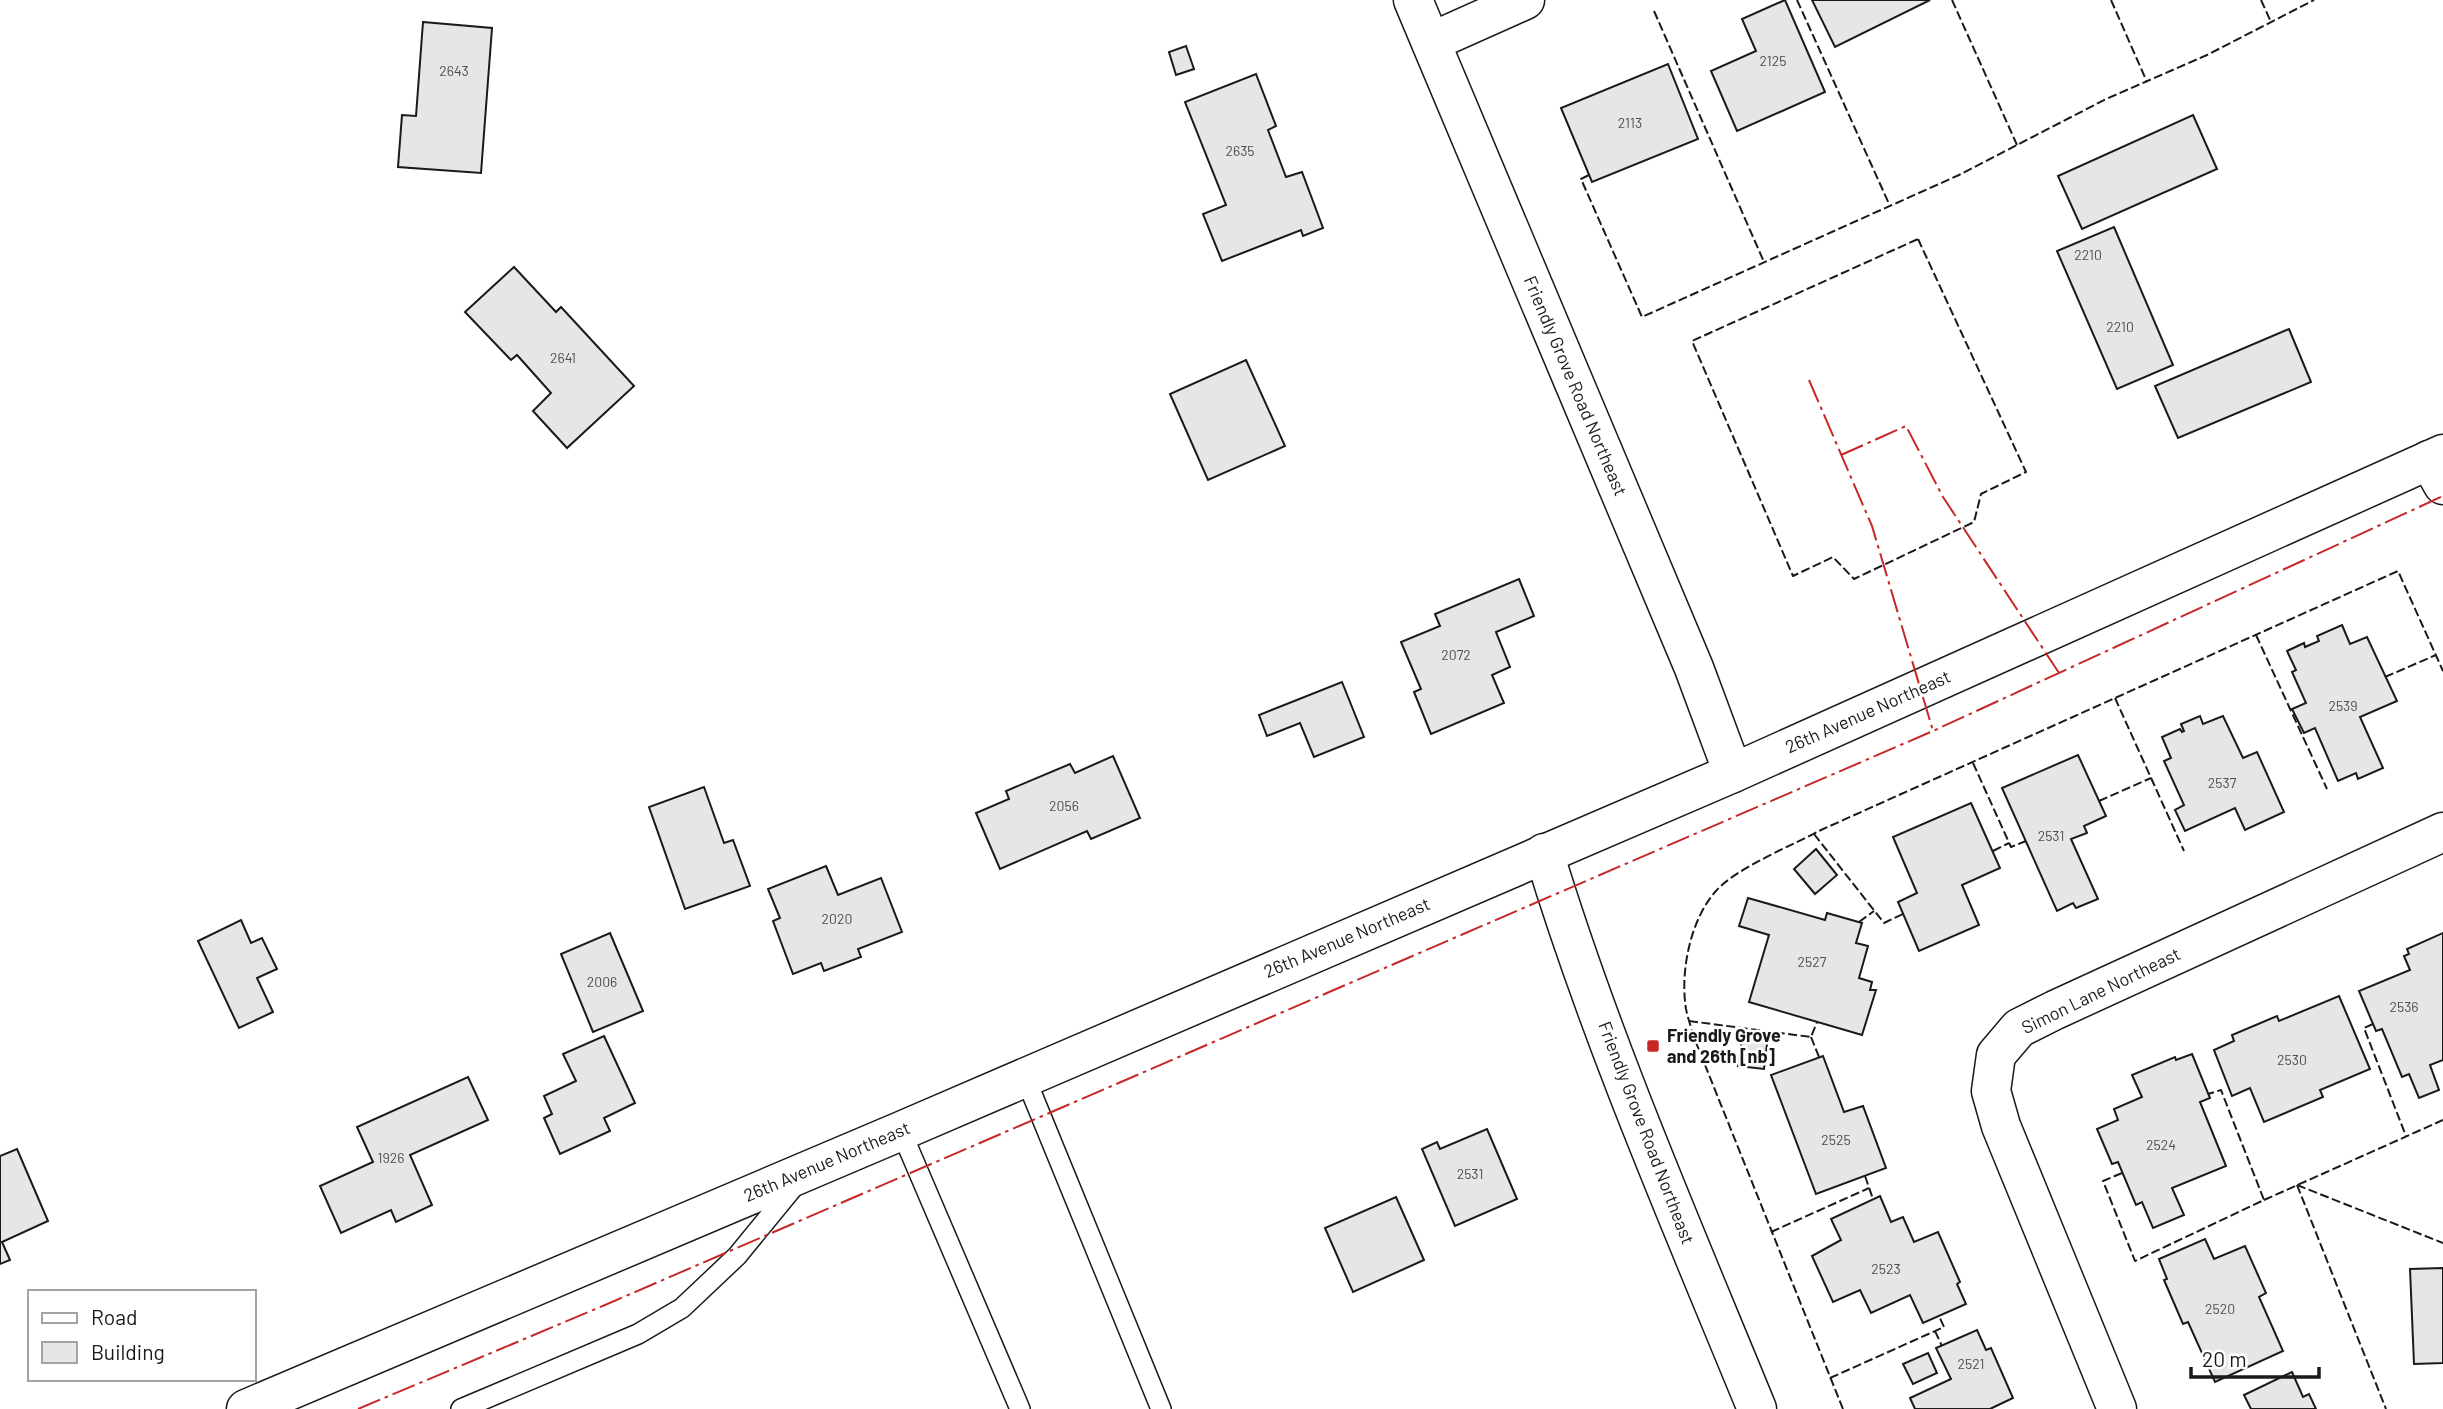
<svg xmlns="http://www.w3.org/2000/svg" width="2443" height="1409" font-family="Barlow,sans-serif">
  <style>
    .building { fill: #e6e6e6; stroke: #1a1a1a; stroke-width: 2 }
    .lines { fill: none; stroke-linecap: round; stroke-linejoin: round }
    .lane-casing { stroke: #1a1a1a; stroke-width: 22 }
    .street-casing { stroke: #1a1a1a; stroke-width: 41 }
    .secondary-casing { stroke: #1a1a1a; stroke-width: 41 }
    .lane { stroke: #fff; stroke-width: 19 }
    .street { stroke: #fff; stroke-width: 38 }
    .secondary { stroke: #fff; stroke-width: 38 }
    .fence { stroke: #1a1a1a; stroke-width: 2; stroke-dasharray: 9 3.5; stroke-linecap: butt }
    .power { stroke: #c62828; stroke-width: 2; stroke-dasharray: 24 5 3.5 5; stroke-linecap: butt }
    .poi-dot { fill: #c62828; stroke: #fff; stroke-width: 2.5 }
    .labels { text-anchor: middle; stroke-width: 5; stroke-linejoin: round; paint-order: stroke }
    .number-label { font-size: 14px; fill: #4d4d4d }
    .street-label { font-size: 18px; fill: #1a1a1a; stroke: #fff }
    .poi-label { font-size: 18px; font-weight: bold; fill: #1a1a1a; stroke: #fff; text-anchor: start }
  </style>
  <rect width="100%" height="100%" fill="#fff"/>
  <!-- building -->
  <g class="building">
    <path d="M 1785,0 L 1825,92 L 1737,131 L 1711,71 L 1756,51 L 1742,19 Z"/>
    <path d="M 1812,0 L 1930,0 L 1835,47 Z"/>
    <path d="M 423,22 L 492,28 L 481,173 L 398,167 L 402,115 L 416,116 Z"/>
    <path d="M 1186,46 L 1194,69 L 1176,75 L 1169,52 Z"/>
    <path d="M 1668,64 L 1698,139 L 1592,182 L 1561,108 Z"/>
    <path d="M 1256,74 L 1276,126 L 1268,130 L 1286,177 L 1302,172 L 1323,228 L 1303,236 L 1301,230 L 1222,261 L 1203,214 L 1226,205 L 1185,102 Z"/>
    <path d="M 2193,115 L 2217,169 L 2082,229 L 2058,176 Z"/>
    <path d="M 2114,227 L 2173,365 L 2117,389 L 2057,251 Z"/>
    <path d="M 514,267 L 556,312 L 561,307 L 634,386 L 567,448 L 533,411 L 551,393 L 517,355 L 511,360 L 465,312 Z"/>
    <path d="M 2289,329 L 2311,382 L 2178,438 L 2155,386 Z"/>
    <path d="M 1246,360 L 1285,446 L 1208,480 L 1170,394 Z"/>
    <path d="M 1519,579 L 1534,616 L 1496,632 L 1510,667 L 1492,675 L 1504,703 L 1431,734 L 1414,692 L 1421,689 L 1401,642 L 1440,626 L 1435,614 Z"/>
    <path d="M 2342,625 L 2350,644 L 2367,637 L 2397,701 L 2360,717 L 2383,768 L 2358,779 L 2356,773 L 2338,781 L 2315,728 L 2304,733 L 2292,709 L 2306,703 L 2292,672 L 2296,670 L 2287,651 L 2304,643 L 2305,647 L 2319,641 L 2317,636 Z"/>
    <path d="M 1342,682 L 1364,737 L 1314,757 L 1300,723 L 1267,736 L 1259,715 Z"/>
    <path d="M 2200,716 L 2203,724 L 2223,716 L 2243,758 L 2257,752 L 2284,812 L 2245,830 L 2235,808 L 2185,831 L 2175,810 L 2184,805 L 2164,761 L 2171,758 L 2162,737 L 2180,729 L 2182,732 L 2184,731 L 2181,724 Z"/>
    <path d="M 2078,755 L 2106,816 L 2084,826 L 2087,833 L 2071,839 L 2098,899 L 2076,908 L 2073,903 L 2057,911 L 2002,788 Z"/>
    <path d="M 1113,756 L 1140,818 L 1091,839 L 1087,831 L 1000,869 L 976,813 L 1009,799 L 1006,791 L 1070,764 L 1075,773 Z"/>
    <path d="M 704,787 L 724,843 L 733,840 L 750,886 L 685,909 L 649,807 Z"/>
    <path d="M 1971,803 L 2000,868 L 1962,885 L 1979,925 L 1919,951 L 1898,902 L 1917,893 L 1893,837 Z"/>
    <path d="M 1816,849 L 1837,875 L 1815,894 L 1794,869 Z"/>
    <path d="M 826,866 L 838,895 L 881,878 L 902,932 L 858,949 L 861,957 L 824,971 L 821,963 L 793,974 L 773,921 L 780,918 L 768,889 Z"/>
    <path d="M 1748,898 L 1825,920 L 1827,913 L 1862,923 L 1856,943 L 1868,946 L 1859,978 L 1872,982 L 1870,990 L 1876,990 L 1862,1035 L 1749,1002 L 1769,935 L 1739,926 Z"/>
    <path d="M 241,920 L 251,943 L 262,938 L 277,969 L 257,978 L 273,1012 L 239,1028 L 198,941 Z"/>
    <path d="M 610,933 L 643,1011 L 593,1032 L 561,954 Z"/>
    <path d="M 2443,933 L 2443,1060 L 2430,1065 L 2439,1090 L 2419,1098 L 2409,1074 L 2402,1077 L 2382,1029 L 2376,1031 L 2359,991 L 2410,970 L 2404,956 L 2409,954 L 2407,949 Z"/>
    <path d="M 2339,996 L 2370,1069 L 2320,1090 L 2323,1097 L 2264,1122 L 2250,1088 L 2232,1096 L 2214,1050 L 2234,1041 L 2232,1035 L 2277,1016 L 2279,1021 Z"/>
    <path d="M 1743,1032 L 1768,1036 L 1764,1069 L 1738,1066 Z"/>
    <path d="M 604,1036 L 635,1103 L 604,1118 L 610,1131 L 560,1154 L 544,1118 L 552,1114 L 544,1096 L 576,1081 L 563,1054 Z"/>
    <path d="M 2192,1054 L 2210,1098 L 2200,1102 L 2226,1166 L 2172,1188 L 2184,1215 L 2153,1228 L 2142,1202 L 2136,1205 L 2118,1162 L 2112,1164 L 2097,1129 L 2118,1120 L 2114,1109 L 2142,1097 L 2132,1075 L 2175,1057 L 2176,1060 Z"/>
    <path d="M 1823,1056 L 1844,1112 L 1863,1106 L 1886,1168 L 1816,1194 L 1771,1075 Z"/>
    <path d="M 468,1077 L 488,1120 L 410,1155 L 432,1205 L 396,1222 L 391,1210 L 341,1233 L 320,1186 L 373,1162 L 357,1127 Z"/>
    <path d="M 1487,1129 L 1517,1199 L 1455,1226 L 1422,1149 L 1437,1142 L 1440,1149 Z"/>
    <path d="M 17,1149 L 48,1221 L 2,1242 L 10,1260 L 0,1264 L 0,1156 Z"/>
    <path d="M 1880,1196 L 1891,1222 L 1903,1217 L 1914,1242 L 1938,1232 L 1960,1282 L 1957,1284 L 1966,1304 L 1923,1323 L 1910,1295 L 1871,1313 L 1860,1290 L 1833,1302 L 1812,1256 L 1841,1240 L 1831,1219 Z"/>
    <path d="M 1396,1197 L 1424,1260 L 1353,1292 L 1325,1228 Z"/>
    <path d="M 2205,1239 L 2214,1259 L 2245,1246 L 2266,1293 L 2259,1297 L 2283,1351 L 2215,1382 L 2188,1322 L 2183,1324 L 2164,1280 L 2167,1279 L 2159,1259 Z"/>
    <path d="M 2443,1268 L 2443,1363 L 2414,1364 L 2410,1269 Z"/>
    <path d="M 1977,1330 L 1986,1350 L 1991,1348 L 2013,1398 L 1990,1409 L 1915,1409 L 1910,1398 L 1951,1379 L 1936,1348 Z"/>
    <path d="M 1928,1353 L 1937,1373 L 1913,1384 L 1903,1364 Z"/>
    <path d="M 2292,1372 L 2303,1397 L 2309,1394 L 2316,1409 L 2251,1409 L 2244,1395 Z"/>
  </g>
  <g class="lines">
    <!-- lane casing -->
    <g class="lane-casing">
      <g id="lane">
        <path d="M 1025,1077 L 1161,1409"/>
        <path d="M 901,1131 L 1020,1409"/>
        <path d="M 461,1409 L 638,1334 L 682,1308 L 737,1256 L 796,1184"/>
      </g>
    </g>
    <!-- street casing -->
    <g class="street-casing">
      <g id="street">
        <path d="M 1413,0 L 1694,668 L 1733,773"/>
        <path d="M 1431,42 L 1525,0"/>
        <path d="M 2429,460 L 2443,485"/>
        <path d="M 1544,853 C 1602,1043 1682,1226 1757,1409"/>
        <path d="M 2117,1409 L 2001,1126 L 1991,1091 L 1996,1055 L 2019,1028 L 2055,1010 L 2443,832"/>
      </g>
    </g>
    <!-- secondary casing -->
    <g class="secondary-casing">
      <path id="secondary" d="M 246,1409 L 901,1131 L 1733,773 L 2443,454"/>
    </g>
    <!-- lane -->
    <use href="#lane" class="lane"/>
    <!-- street -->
    <use href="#street" class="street"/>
    <!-- secondary -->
    <use href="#secondary" class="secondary"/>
    <!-- fence -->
    <g class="fence">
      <path d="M 1797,0 L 1890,206"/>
      <path d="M 1952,0 L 2017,145"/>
      <path d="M 2111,0 L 2147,82"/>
      <path d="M 2261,0 L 2271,22"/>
      <path d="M 1654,11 L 1764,262"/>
      <path d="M 1589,175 L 1581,179 L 1642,317 L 1959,175 L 2106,99 L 2207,55 L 2314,0"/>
      <path d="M 1918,239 L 2026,472 L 1981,494 L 1974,522 L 1854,579 L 1833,557 L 1793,576 L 1692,341 Z"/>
      <path d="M 2256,635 L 2327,789"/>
      <path d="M 2385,677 L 2436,655"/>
      <path d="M 2115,698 L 2184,851"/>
      <path d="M 1973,763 L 2011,847 L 2026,841"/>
      <path d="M 2099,801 L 2151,778"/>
      <path d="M 1814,834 L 1884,923 L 1903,914"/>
      <path d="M 1993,851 L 2009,843"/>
      <path d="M 1859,922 L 1874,911"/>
      <path d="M 1689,1021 L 1811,1037 L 1817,1022"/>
      <path d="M 2373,1024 L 2364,1028 L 2406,1136"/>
      <path d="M 1811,1037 L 1819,1057"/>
      <path d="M 2122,1173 L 2103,1181 L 2135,1261 L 2264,1200 L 2221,1090 L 2208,1094"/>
      <path d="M 1865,1176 L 1873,1199"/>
      <path d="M 2297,1185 L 2386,1409"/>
      <path d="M 2297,1185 L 2443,1243"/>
      <path d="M 2264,1200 L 2443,1120"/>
      <path d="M 1771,1232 L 1869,1188"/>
      <path d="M 1935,1331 L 1942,1346"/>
      <path d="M 1830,1378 L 1944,1327 L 1939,1316"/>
      <path d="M 1843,1409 L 1695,1040 C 1692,1030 1688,1019 1686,1009 C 1680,972 1690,921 1715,892 C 1734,869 1793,845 1821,830 L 2398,571 L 2443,671"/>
    </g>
    <!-- power -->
    <g class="power">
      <path d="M 1809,380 L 1872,526 L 1933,731"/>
      <path d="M 1841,455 L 1906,426 L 1943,497 L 2059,673"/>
      <path d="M 358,1409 L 605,1305 L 1933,731 L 2443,496"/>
    </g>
  </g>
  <!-- markers -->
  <rect class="poi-dot" x="1646" y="1039" width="14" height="14" rx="3.5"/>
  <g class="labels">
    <!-- number labels -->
    <g class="number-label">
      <text x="1773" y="66">2125</text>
      <text x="454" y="76">2643</text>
      <text x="1630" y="128">2113</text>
      <text x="1240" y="156">2635</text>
      <text x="2088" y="260">2210</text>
      <text x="2120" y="332">2210</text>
      <text x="563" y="363">2641</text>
      <text x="1456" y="660">2072</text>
      <text x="2343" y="711">2539</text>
      <text x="2222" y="788">2537</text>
      <text x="1064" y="811">2056</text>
      <text x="2051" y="841">2531</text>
      <text x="837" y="924">2020</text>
      <text x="1812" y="967">2527</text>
      <text x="602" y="987">2006</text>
      <text x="2404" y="1012">2536</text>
      <text x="2292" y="1065">2530</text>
      <text x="1836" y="1145">2525</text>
      <text x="2161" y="1150">2524</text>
      <text x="391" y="1163">1926</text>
      <text x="1470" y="1179">2531</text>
      <text x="1886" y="1274">2523</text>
      <text x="2220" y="1314">2520</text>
      <text x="1971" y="1369">2521</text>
    </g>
    <!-- street labels -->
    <g class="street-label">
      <text transform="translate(1575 386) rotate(67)" y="6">Friendly Grove Road Northeast</text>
      <text transform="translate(1868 712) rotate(-24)" y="6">26th Avenue Northeast</text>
      <text transform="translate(1347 938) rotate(-23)" y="6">26th Avenue Northeast</text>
      <text transform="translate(2101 991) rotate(-26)" y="6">Simon Lane Northeast</text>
      <text transform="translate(1646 1133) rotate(69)" y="6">Friendly Grove Road Northeast</text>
      <text transform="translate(827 1162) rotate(-23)" y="6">26th Avenue Northeast</text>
    </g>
    <!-- poi labels -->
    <g class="poi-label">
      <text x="1667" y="1042">Friendly Grove<tspan x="1667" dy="21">and 26th [nb]</tspan></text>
    </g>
  </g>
  <!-- legend -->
  <rect x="28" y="1290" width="228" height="91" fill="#ffffff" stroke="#a3a3a3" stroke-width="2"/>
  <rect x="42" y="1313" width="35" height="10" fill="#ffffff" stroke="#a3a3a3" stroke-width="2"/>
  <text x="91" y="1325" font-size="21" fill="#1a1a1a">Road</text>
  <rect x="42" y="1342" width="35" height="21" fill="#e6e6e6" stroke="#a3a3a3" stroke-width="2"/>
  <text x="91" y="1360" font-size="21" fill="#1a1a1a">Building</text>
  <!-- scale -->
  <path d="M2191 1367v10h128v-10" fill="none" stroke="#1a1a1a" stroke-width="3.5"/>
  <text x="2202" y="1367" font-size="21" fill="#1a1a1a" stroke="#ffffff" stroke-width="5" paint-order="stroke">20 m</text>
</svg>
